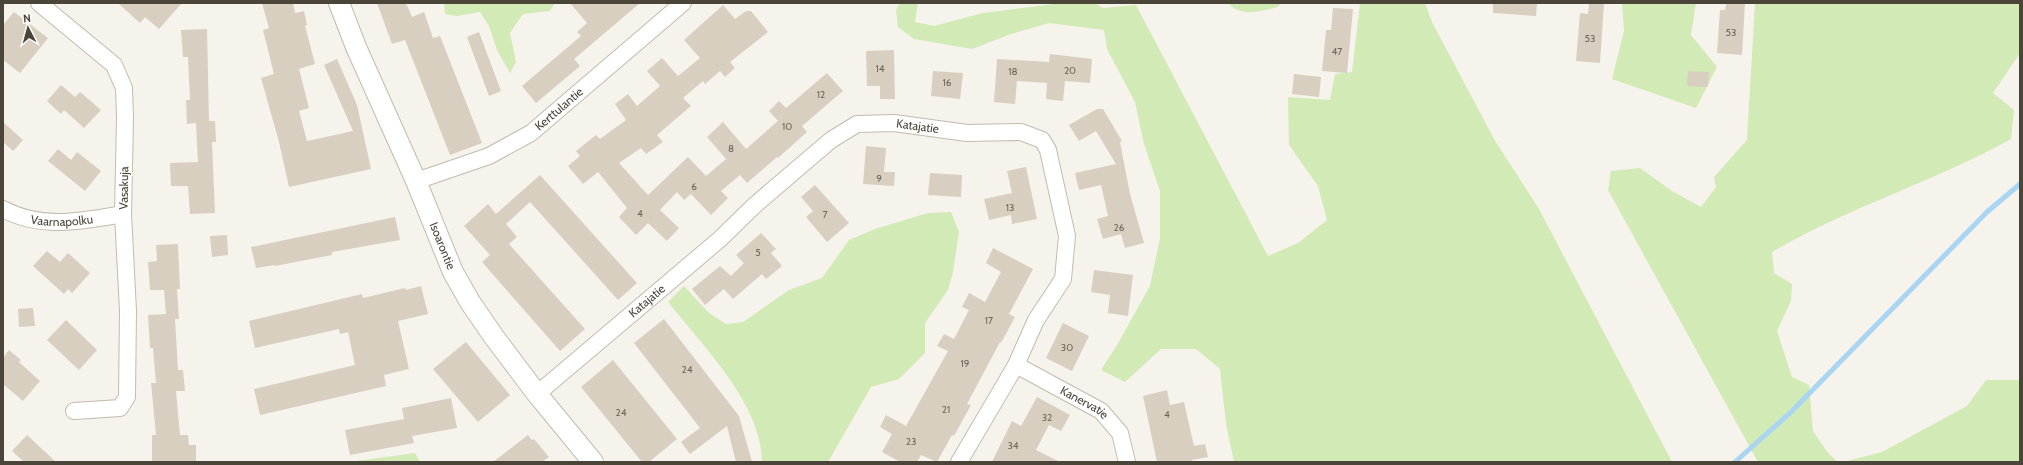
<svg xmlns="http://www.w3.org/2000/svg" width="2023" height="465" font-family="Cabin,sans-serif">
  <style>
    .green { fill: #d2eab5 }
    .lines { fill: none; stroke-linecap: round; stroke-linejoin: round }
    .stream { stroke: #a9d4f2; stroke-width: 5 }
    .building { fill: #d8cfc1 }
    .minor-casing { stroke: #c2bbae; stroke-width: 18 }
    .tertiary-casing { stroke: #c2bbae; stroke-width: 22 }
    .minor { stroke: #fff; stroke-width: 16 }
    .tertiary { stroke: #fff; stroke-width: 20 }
    .labels { text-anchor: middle; stroke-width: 3.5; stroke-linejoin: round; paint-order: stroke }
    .number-label { font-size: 10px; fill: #6e675b }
    .street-label { font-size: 12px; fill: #4b4439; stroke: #fff }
  </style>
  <rect width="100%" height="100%" fill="#f6f3ec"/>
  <!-- green -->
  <g class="green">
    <path d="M 444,3 L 555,3 L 550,11 L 523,14 L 510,33 L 516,62 L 510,73 L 497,50 L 489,26 L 480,12 L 457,16 L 445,14 Z"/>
    <path d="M 900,3 L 918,3 L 915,22 L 934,26 L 983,13 L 1062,3 L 1094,3 L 1103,8 L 1136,5 L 1268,256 L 1298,243 L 1327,220 L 1318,186 L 1289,145 L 1288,97 L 1330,100 L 1335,74 L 1352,72 L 1360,3 L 1425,3 L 1432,22 L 1494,139 L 1539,209 L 1672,462 L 1234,462 L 1226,424 L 1220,369 L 1196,349 L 1161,349 L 1125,382 L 1101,370 L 1117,345 L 1150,286 L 1160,238 L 1160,191 L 1144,144 L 1135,102 L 1107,49 L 1104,30 L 1049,23 L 1011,34 L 972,49 L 914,39 L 898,27 L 896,10 Z"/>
    <path d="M 1228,3 L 1281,3 L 1278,7 C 1260,11 1242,18 1228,3 Z"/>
    <path d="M 1622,3 L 1696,3 L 1691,35 L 1717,67 L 1696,108 L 1612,79 L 1624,31 Z"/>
    <path d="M 1755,3 L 2020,3 L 2020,53 L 1993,93 L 2014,110 L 2011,139 C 1934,182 1849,207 1772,252 L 1774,273 L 1792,284 L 1791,301 L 1777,331 L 1792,377 L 1809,385 L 1813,431 L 1828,453 L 1838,462 L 1758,462 L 1608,190 L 1611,171 L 1640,168 L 1672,191 L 1701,207 L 1716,187 L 1714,177 L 1747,140 Z"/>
    <path d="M 951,212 L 959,232 L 953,272 L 948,290 L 925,323 L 925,353 L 899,379 L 871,387 L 828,462 L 762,462 C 762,404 702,345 668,302 L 684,286 L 709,313 L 726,324 L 743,322 L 789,290 L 822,278 L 849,240 L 875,229 L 928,213 Z"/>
    <path d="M 1986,380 L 2020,380 L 2020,462 L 1843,462 L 1882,452 L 1967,406 Z"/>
    <path d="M 415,453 L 420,462 L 349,462 Z"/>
  </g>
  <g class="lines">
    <!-- stream -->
    <path class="stream" d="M 1735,462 L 1791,412 L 1987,212 L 2020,184"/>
  </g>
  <!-- building -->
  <g class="building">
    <path d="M 118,3 L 182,3 L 159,29 L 145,17 L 140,23 Z"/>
    <path d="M 262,3 L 293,3 L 295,13 L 304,11 L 307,25 L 305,26 L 315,64 L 299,69 L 309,108 L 299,111 L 307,141 L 353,131 L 324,65 L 337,59 L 357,105 L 371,169 L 289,187 L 279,142 L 261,78 L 274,74 L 263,30 L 269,28 Z"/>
    <path d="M 377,3 L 406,3 L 412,17 L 424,12 L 433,38 L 440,36 L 482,143 L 450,155 L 405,40 L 392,44 Z"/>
    <path d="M 570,3 L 640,3 L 574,59 L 580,66 L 536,103 L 522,86 L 581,36 L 577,32 L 587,23 Z"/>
    <path d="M 1493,3 L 1537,3 L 1536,16 L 1493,13 Z"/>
    <path d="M 1589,3 L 1604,3 L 1600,63 L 1576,61 L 1580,13 L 1588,14 Z"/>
    <path d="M 1726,3 L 1745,3 L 1742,55 L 1717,53 L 1720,10 L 1725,10 Z"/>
    <path d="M 723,5 L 735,19 L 746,11 L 751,11 L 768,32 L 730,62 L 735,68 L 725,77 L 720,71 L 705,84 L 703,81 L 683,98 L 691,106 L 657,135 L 663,142 L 646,154 L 641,148 L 619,163 L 648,195 L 688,157 L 706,176 L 726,159 L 707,137 L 723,122 L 746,149 L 778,121 L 769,111 L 779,101 L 786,108 L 827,73 L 843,91 L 802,126 L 807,132 L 778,158 L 777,157 L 747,183 L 740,175 L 721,191 L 728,198 L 711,215 L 691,194 L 684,200 L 677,192 L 660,210 L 679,228 L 667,241 L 648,223 L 636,235 L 619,217 L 627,208 L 598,172 L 583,184 L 568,166 L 580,156 L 576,151 L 596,135 L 600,139 L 626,120 L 615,104 L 628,94 L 637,106 L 660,86 L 647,71 L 662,58 L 678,76 L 700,58 L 684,40 Z"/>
    <path d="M 1333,8 L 1353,9 L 1347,73 L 1322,71 L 1326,30 L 1331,30 Z"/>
    <path d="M 14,12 L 48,38 L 20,73 L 3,60 L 3,25 Z"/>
    <path d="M 207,29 L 209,121 L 215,121 L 216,142 L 212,142 L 215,213 L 190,214 L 188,186 L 171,186 L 170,163 L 198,162 L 196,123 L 187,124 L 186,100 L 190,100 L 188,57 L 183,57 L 181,30 Z"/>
    <path d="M 479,32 L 501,91 L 489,96 L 467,37 Z"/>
    <path d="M 894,50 L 895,99 L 880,99 L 880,86 L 867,86 L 866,51 Z"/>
    <path d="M 1050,54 L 1092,59 L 1090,83 L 1065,81 L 1063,101 L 1046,99 L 1047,83 L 1017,81 L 1015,104 L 994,102 L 997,59 L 1049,62 Z"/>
    <path d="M 933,71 L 963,73 L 960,99 L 931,96 Z"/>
    <path d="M 1688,71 L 1709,72 L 1708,87 L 1687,86 Z"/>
    <path d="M 1294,74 L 1321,77 L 1319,97 L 1292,94 Z"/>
    <path d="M 61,85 L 75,97 L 80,92 L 101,110 L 84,128 L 64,110 L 61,114 L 47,101 Z"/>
    <path d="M 1097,109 L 1103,109 L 1122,141 L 1120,142 L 1130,194 L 1144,243 L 1125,248 L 1121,234 L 1103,239 L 1097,219 L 1108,216 L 1101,185 L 1079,190 L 1075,173 L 1116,164 L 1096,131 L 1079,141 L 1069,125 Z"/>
    <path d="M 3,122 L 23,140 L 13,151 L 3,142 Z"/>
    <path d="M 866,146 L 886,148 L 884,172 L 895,172 L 894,186 L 863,184 Z"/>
    <path d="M 58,149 L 71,160 L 77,152 L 101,171 L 85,191 L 48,161 Z"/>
    <path d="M 1026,167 L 1037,219 L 1012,224 L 1011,215 L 989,220 L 984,199 L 1012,193 L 1007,171 Z"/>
    <path d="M 930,173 L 962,175 L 961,197 L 928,195 Z"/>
    <path d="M 540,175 L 637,283 L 618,300 L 530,202 L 506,224 L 517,237 L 509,244 L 585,329 L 560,351 L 482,262 L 490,255 L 464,226 L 488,204 L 496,214 Z"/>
    <path d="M 815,185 L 849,223 L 827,242 L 806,217 L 813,211 L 801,197 Z"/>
    <path d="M 395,217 L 400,240 L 332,252 L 332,255 L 275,266 L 275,265 L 256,268 L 251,247 Z"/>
    <path d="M 761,233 L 776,249 L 771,253 L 782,266 L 766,279 L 762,274 L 733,299 L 724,289 L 705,305 L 692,289 L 720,266 L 731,276 L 744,263 L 736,255 Z"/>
    <path d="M 227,235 L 228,255 L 212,257 L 210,236 Z"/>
    <path d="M 178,244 L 180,289 L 177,289 L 179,319 L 175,319 L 178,370 L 183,370 L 185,391 L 176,391 L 180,435 L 188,435 L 189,445 L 196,445 L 196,462 L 152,462 L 152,435 L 156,435 L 151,383 L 156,383 L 153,348 L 150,348 L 148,315 L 166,314 L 164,290 L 150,290 L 148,262 L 157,261 L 156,245 Z"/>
    <path d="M 993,248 L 1033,269 L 1009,314 L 1015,317 L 1001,343 L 1000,342 L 967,404 L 971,405 L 954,436 L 952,435 L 937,462 L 921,455 L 917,462 L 900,462 L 882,452 L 892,434 L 880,427 L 886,415 L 906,426 L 948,351 L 937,346 L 944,334 L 954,339 L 969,310 L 962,307 L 969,293 L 985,302 L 1001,272 L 986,263 Z"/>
    <path d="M 47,251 L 60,262 L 68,253 L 90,273 L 72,293 L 68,289 L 64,294 L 33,266 Z"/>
    <path d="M 1094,270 L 1133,275 L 1128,316 L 1108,313 L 1110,295 L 1091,292 Z"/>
    <path d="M 421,286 L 428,314 L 398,321 L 409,369 L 384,375 L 386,386 L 260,415 L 254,389 L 355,365 L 348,332 L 340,334 L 339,329 L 255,348 L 249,321 L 362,294 L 363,298 L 405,288 L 406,290 Z"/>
    <path d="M 33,308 L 35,326 L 19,327 L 18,309 Z"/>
    <path d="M 664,319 L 739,416 L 752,462 L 736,462 L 727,426 L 690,454 L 681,442 L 700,428 L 634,343 Z"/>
    <path d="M 66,320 L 97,350 L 79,370 L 47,340 Z"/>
    <path d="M 1063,323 L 1089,336 L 1072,371 L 1046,358 Z"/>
    <path d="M 466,342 L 510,395 L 478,422 L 433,369 Z"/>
    <path d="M 9,350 L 21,360 L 19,362 L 40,381 L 23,401 L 3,384 L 3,358 Z"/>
    <path d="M 613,360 L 677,439 L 649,462 L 642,462 L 581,387 Z"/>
    <path d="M 1167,390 L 1170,405 L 1184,402 L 1194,446 L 1205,444 L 1208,457 L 1192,460 L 1192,462 L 1157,462 L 1143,396 Z"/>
    <path d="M 1037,397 L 1070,415 L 1061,431 L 1049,425 L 1036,450 L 1060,462 L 992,462 L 1012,421 L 1021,426 Z"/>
    <path d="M 451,398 L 457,428 L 412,436 L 414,443 L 350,455 L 345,430 L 404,419 L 402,408 Z"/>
    <path d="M 27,435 L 56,462 L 24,462 L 12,451 Z"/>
    <path d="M 528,435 L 532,440 L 534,439 L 549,457 L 542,462 L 493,462 Z"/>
  </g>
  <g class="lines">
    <!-- minor casing -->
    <g class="minor-casing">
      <g id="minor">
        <path d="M 39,3 L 114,65 L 124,88 L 125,118 L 123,214 L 128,311 L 127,397 L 120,408 L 74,411"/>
        <path id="s1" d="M 416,181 L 489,156 L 531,133 L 683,3"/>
        <path id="s2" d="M 3,209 C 41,230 83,221 123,214"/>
        <path id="s3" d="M 1016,365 L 1101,411 L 1120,433 L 1127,462"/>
        <path id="s4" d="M 537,394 L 720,239 L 756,204 L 831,140 L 857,124 L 894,123 L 967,133 L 1021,132 L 1042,140 L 1048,150 L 1067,236 L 1063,279 L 1036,320 L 1016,365 L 959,462"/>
      </g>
    </g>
    <!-- tertiary casing -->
    <g class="tertiary-casing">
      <g id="tertiary">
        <path id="s5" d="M 339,3 L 356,47 L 416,181 L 453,272 L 470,302 L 494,337 L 537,394 L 593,462"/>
      </g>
    </g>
    <!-- minor -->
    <use href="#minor" class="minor"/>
    <!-- tertiary -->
    <use href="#tertiary" class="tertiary"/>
  </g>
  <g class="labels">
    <!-- number labels -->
    <g class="number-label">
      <text x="1731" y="36">53</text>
      <text x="1590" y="42">53</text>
      <text x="1337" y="55">47</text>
      <text x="880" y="72">14</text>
      <text x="1070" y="74">20</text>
      <text x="1013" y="75">18</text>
      <text x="947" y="86">16</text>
      <text x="821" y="98">12</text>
      <text x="787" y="130">10</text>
      <text x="731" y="152">8</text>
      <text x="879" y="182">9</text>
      <text x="694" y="190">6</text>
      <text x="1010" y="211">13</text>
      <text x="640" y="217">4</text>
      <text x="825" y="218">7</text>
      <text x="1119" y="231">26</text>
      <text x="758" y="256">5</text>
      <text x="989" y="324">17</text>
      <text x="1067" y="351">30</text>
      <text x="965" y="367">19</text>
      <text x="687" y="373">24</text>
      <text x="946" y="413">21</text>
      <text x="621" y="416">24</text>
      <text x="1167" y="418">4</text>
      <text x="1047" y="421">32</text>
      <text x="911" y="445">23</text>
      <text x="1013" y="449">34</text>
    </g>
    <!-- street labels -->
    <g class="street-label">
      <text dy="4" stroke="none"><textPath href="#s1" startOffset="162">Kerttulantie</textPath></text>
      <text dy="4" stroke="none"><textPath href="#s4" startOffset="480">Katajatie</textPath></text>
      <text transform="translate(124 188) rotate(-89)" y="4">Vasakuja</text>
      <text dy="4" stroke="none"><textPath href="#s2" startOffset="61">Vaarnapolku</textPath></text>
      <text dy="4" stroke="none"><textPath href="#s5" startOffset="264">Isoarontie</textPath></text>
      <text dy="4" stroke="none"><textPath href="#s4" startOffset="144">Katajatie</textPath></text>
      <text dy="4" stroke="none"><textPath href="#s3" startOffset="78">Kanervatie</textPath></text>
    </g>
  </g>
  <!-- border -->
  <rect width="2023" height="465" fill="none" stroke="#4b4439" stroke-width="8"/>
  <!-- north arrow -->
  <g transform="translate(28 28) rotate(354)" stroke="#ffffff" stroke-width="3" paint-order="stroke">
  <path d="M0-3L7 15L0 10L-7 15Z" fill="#4b4439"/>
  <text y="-6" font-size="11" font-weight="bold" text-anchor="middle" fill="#4b4439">N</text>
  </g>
</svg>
